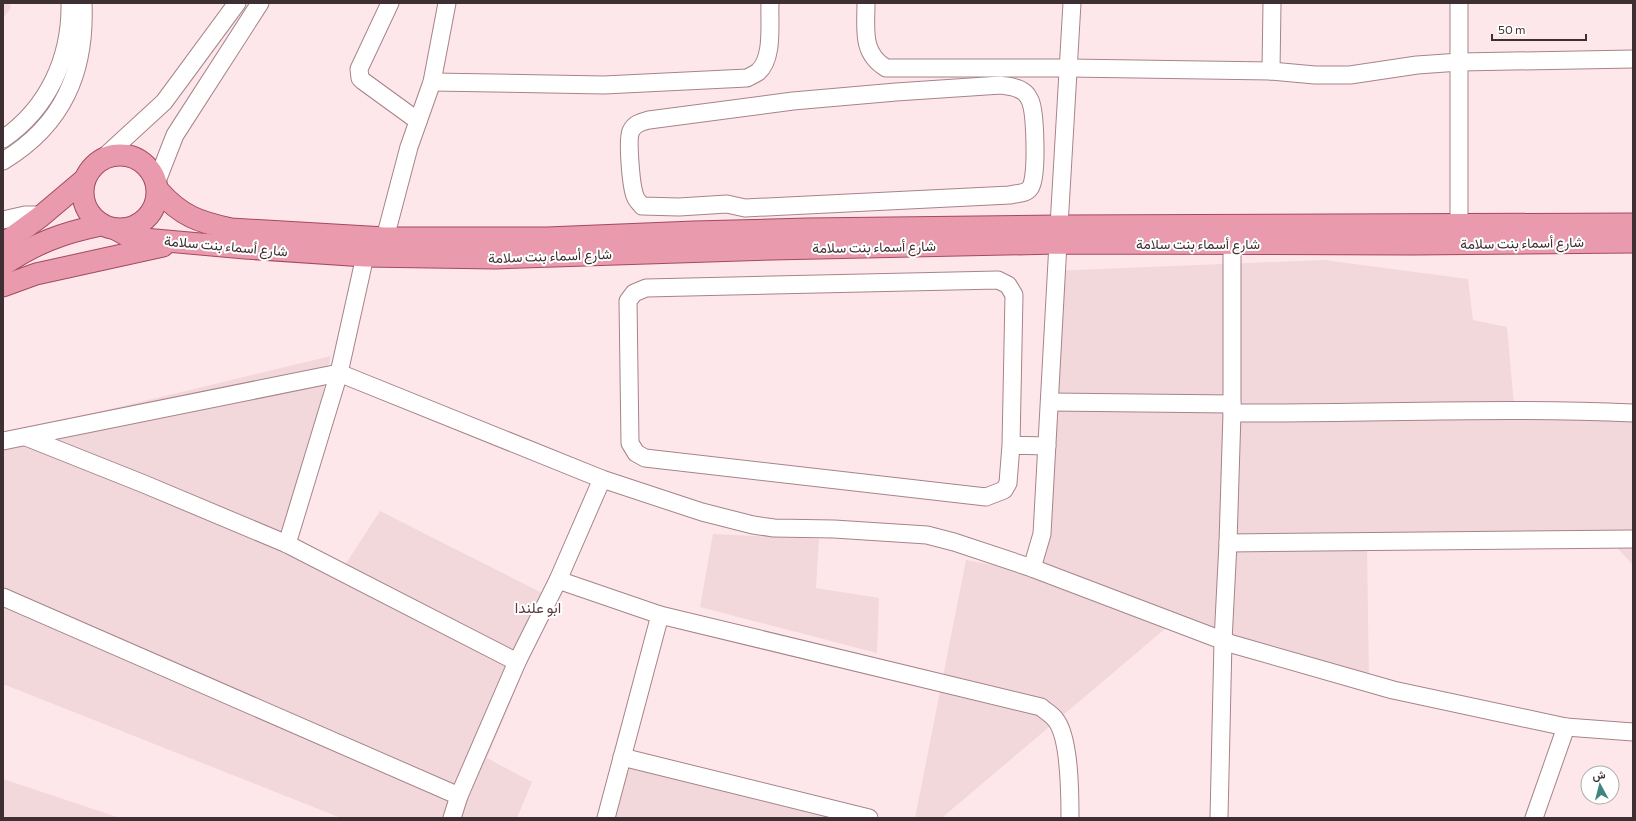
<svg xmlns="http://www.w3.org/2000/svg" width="1636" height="821" font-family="Commissioner,Vazirmatn,sans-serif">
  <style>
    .built { fill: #f2d7db }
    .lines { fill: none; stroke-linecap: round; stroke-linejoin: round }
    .minor-casing { stroke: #a68489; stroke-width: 19 }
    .major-casing { stroke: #a4495e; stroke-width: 23 }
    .minor { stroke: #fff; stroke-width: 17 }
    .major { stroke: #e99aad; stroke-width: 21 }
    .labels { text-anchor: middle; stroke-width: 4; stroke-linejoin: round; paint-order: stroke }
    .street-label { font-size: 14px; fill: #3e3032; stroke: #fff }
    .neighbourhood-label { font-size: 15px; fill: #593c40; stroke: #fff }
  </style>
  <rect width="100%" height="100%" fill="#fee7ea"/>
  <!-- built -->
  <g class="built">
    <path d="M 3,3 L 9,3 L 11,8 L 3,18 Z"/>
    <path d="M 1324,260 L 1468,279 L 1473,320 L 1507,327 L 1515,417 L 1633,415 L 1633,565 L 1608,538 L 1367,545 L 1369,683 L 1166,628 L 944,816 L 944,818 L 915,818 L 966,560 L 1041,574 L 1051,271 Z"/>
    <path d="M 331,356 L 290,539 L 345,565 L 380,511 L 554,599 L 487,758 L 532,782 L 517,818 L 341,818 L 3,684 L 3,435 Z"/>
    <path d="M 713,534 L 819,539 L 816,588 L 879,598 L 877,653 L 700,607 Z"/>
    <path d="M 623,758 L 878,818 L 607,818 Z"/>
    <path d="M 3,779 L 120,818 L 3,818 Z"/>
  </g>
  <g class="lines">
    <!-- minor casing -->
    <g class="minor-casing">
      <g id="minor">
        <path d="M 390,3 L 359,69 L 360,78 L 363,81 L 418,121"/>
        <path d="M 866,3 C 866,29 861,53 886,68 L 1069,68 L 1271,71 L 1315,75 L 1350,75 L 1417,65 L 1460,62 L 1633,59"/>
        <path d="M 1271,71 L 1272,3"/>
        <path d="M 432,82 L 604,85 L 747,78 C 751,76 755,74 758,72 C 774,58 769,23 770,3"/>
        <path d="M 1001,85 C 1011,87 1020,87 1027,95 C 1028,97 1031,101 1031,103 C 1035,115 1038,180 1030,188 C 1026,194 1017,193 1010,195 L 745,208 L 727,204 L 679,207 L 642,206 C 640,203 636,200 635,196 C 631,186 627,139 631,131 C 635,123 642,122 649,120 L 793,101 L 896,92 Z"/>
        <path d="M 3,139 C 48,108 71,58 70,3"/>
        <path d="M 102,159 L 164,102 L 237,3"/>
        <path d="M 3,161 C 63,125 86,72 83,3"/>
        <path d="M 157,181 L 175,135 L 260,3"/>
        <path d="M 3,220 L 25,215 L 43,215"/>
        <path d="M 1459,225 L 1459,3"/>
        <path d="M 1059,226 L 1072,3"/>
        <path d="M 385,238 L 409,147 L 432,82 L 447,3"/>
        <path d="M 1050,402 L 1232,404"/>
        <path d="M 1232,413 C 1366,414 1500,407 1633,413"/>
        <path d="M 26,437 L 144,484 L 287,544 L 517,662"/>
        <path d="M 3,441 L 339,373 L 602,479 L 702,512 L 753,525 L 774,528 L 834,529 L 927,535 L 954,542 L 1032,568 L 1232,644 L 1393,690 L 1566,727 L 1633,732"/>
        <path d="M 1011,445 L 1014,295 L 1008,285 L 998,280 L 646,288 L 634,293 L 628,301 L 630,443 L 636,453 L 645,458 L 986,497 L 1004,490 L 1008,483 L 1011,445 L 1047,446"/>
        <path d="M 1228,543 L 1633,539"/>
        <path d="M 287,544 L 339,373 L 365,256"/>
        <path d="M 1032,568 L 1042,534 L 1058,243"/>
        <path d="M 558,580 L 660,615 L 1041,707 C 1045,711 1051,714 1055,719 C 1070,736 1070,795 1070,818"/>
        <path d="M 3,597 L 459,796"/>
        <path d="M 622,757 L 869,818"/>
        <path d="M 452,818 L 459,796 L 517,662 L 558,580 L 602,479"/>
        <path d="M 606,818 L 660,615"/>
        <path d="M 1219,818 L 1223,641 L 1228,543 L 1232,413 L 1232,244"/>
        <path d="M 1534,818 L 1566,727"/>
      </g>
    </g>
    <!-- major casing -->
    <g class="major-casing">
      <g id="major">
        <circle cx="120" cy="192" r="37"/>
        <path d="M 159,191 C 181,216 199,222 231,229 L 385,238 L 547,238 L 694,232 L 807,229 L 1059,226 L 1633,224"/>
        <path d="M 117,230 L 128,236 L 144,239 L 245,248 L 365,256 L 495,258 L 772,249 L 1058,243 L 1413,244 L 1633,242"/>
        <path d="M 3,244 L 40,217 L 85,179"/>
        <path d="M 3,265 C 36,243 62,233 101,225"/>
        <path d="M 3,286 L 36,274 L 163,246"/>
      </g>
    </g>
    <!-- minor -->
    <use href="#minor" class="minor"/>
    <!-- major -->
    <use href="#major" class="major"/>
  </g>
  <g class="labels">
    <!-- street labels -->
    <g class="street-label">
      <text transform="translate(1522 243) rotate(-1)" y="5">شارع أسماء بنت سلامة</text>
      <text x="1198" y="249">شارع أسماء بنت سلامة</text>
      <text transform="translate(226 246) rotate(5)" y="5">شارع أسماء بنت سلامة</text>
      <text transform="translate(874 247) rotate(-1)" y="5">شارع أسماء بنت سلامة</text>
      <text transform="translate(550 256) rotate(-2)" y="5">شارع أسماء بنت سلامة</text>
    </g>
    <!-- neighbourhood labels -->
    <g class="neighbourhood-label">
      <text x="538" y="613">ابو علندا</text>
    </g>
  </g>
  <!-- border -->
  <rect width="1636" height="821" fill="none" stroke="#3e3032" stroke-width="8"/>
  <!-- north arrow -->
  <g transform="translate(1600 785) rotate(353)"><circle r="19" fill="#ffffff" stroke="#b2acad"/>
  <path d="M0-3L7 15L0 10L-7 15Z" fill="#3f8681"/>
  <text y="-6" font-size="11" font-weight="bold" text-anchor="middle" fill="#3e3032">ش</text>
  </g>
  <!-- scale -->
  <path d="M1492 34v6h94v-6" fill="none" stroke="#3e3032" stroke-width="2"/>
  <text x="1498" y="34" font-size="12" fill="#3e3032" stroke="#ffffff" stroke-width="3" paint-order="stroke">50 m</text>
</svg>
